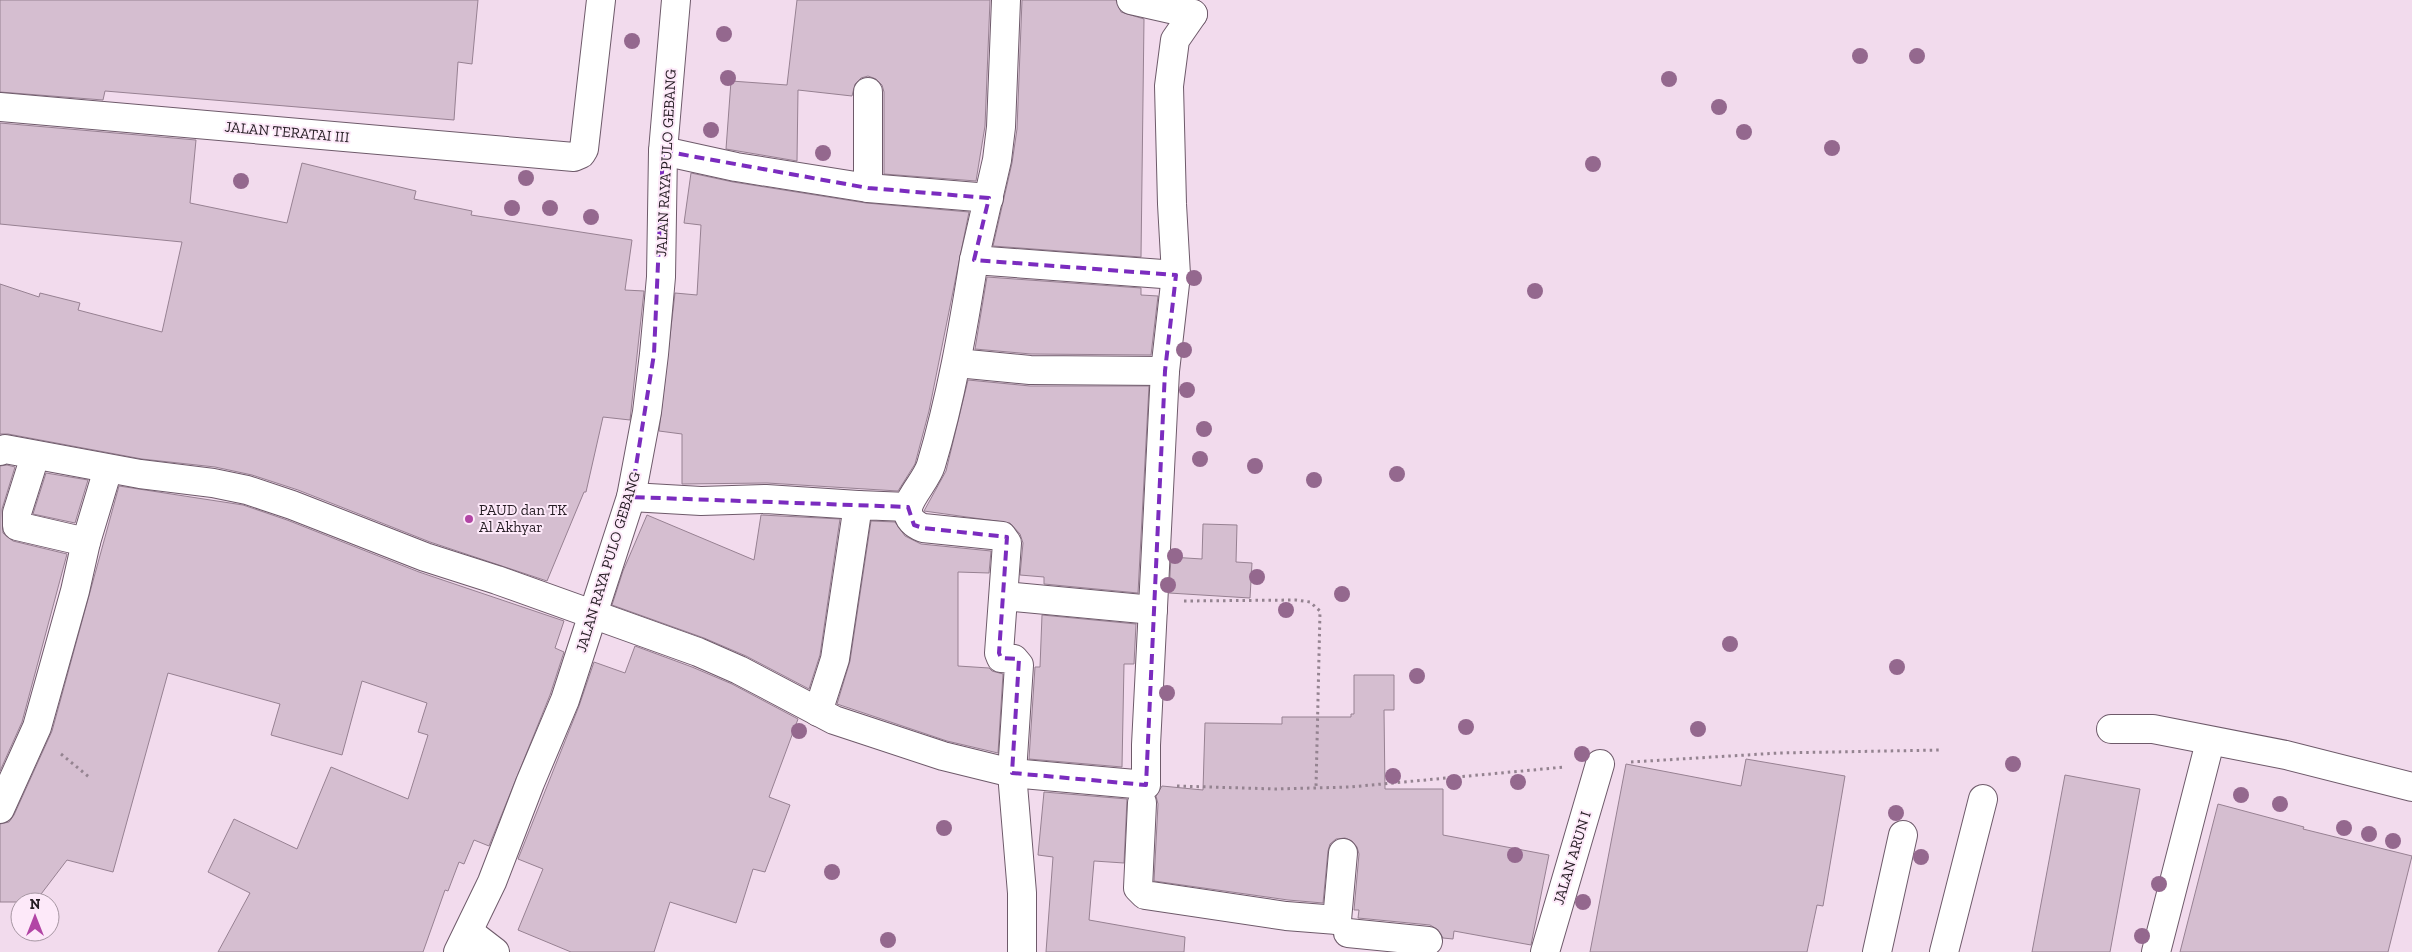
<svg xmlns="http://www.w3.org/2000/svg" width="2412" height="952" font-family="'Zilla Slab',serif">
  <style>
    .building { fill: #d5bed0; stroke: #978192 }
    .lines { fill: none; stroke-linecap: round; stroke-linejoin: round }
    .minor-casing { stroke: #6e5a6a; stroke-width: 30 }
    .major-casing { stroke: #6e5a6a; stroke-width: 30 }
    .path { stroke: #948390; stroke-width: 3; stroke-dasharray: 2.5 4; stroke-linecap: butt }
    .minor { stroke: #fff; stroke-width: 28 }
    .major { stroke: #fff; stroke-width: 28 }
    .tree { fill: #94688e }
    .marked { fill: none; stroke: #7b2cbf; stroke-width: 4; stroke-dasharray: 10 6; stroke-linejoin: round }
    .poi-dot { fill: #b245a5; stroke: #fde9f9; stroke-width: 2 }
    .labels { text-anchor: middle; stroke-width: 4; stroke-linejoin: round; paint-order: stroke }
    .street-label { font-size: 15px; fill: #251c23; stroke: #fde9f9 }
    .poi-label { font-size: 15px; fill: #251c23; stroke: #fde9f9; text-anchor: start }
  </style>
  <rect width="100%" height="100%" fill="#f2dbed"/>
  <!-- building -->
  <g class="building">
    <path d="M 0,0 L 478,0 L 472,64 L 458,62 L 454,120 L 105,91 L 103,100 L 0,92 Z"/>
    <path d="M 797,0 L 990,0 L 985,126 L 976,181 L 884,174 L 884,92 L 882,85 L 876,79 L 868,76 L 861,78 L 855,84 L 852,96 L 798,90 L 797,161 L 726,149 L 731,81 L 787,85 Z"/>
    <path d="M 1022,0 L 1116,0 L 1121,12 L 1144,19 L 1141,257 L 993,246 L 1012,163 L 1017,129 Z"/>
    <path d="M 0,123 L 196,140 L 190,203 L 287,223 L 302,163 L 416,191 L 414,199 L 472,211 L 471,215 L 632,240 L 625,290 L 644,291 L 630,420 L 603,417 L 586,492 L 584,492 L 547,581 L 430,542 L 298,490 L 252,475 L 215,467 L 142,459 L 8,434 L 0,434 L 0,284 L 39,297 L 40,293 L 80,303 L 78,310 L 162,332 L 182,242 L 0,224 Z"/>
    <path d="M 691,173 L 733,182 L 866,203 L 969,212 L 929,411 L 915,464 L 898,491 L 767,483 L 682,484 L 682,434 L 659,431 L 675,293 L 697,295 L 701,225 L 684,223 Z"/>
    <path d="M 987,277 L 1141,288 L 1141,295 L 1158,296 L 1151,355 L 1031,354 L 975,349 Z"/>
    <path d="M 968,380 L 1030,386 L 1149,386 L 1138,593 L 1044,584 L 1044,577 L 1020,575 L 1023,543 L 1020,534 L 1010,523 L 924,511 L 946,471 Z"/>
    <path d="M 7,465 L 15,467 L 2,509 L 3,533 L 13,541 L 67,554 L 22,722 L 0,771 L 0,466 Z"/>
    <path d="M 46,473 L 88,480 L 75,523 L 33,514 Z"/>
    <path d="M 119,486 L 243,505 L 287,520 L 419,572 L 564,621 L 555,648 L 564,652 L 550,695 L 489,846 L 474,840 L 464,864 L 459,862 L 448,891 L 445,890 L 423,952 L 218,952 L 250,893 L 208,872 L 234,819 L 297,849 L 331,767 L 408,799 L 428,735 L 418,732 L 427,703 L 362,681 L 342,755 L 271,735 L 280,704 L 168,673 L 113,872 L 67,860 L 35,902 L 0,902 L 0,824 L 9,822 L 14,815 L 52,731 Z"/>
    <path d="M 647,515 L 754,560 L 761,515 L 840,519 L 820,655 L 809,689 L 746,656 L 704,638 L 612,605 L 623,571 Z"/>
    <path d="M 871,521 L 895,522 L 905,536 L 921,544 L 991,551 L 989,573 L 958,572 L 958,666 L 989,668 L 992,671 L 1003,674 L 998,753 L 947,741 L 837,704 L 850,661 Z"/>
    <path d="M 1203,524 L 1237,525 L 1236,562 L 1252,563 L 1250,598 L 1169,593 L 1171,557 L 1202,559 Z"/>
    <path d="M 1042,615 L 1136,624 L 1134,664 L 1124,664 L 1122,767 L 1029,759 L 1035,667 L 1040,667 Z"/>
    <path d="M 635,646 L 692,667 L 732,684 L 798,719 L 769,797 L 790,805 L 765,872 L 753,869 L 736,923 L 670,902 L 654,952 L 571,952 L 518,930 L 543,869 L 518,859 L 579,706 L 594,662 L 625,673 Z"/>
    <path d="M 1354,675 L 1394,675 L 1394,710 L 1384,710 L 1385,789 L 1443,789 L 1443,835 L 1549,855 L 1531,945 L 1454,931 L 1453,939 L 1443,938 L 1437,929 L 1430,925 L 1358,918 L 1359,910 L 1354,910 L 1359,854 L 1357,847 L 1352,841 L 1345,838 L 1336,839 L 1330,844 L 1328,851 L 1323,903 L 1288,900 L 1154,881 L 1158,804 L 1156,796 L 1162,786 L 1203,790 L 1205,723 L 1282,724 L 1282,717 L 1351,717 L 1351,714 L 1354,714 Z"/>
    <path d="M 1746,759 L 1845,776 L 1823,906 L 1817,905 L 1807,952 L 1590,952 L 1626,764 L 1741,786 Z"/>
    <path d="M 2065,775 L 2140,789 L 2110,952 L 2032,952 Z"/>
    <path d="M 1044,792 L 1127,799 L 1124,863 L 1094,861 L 1089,920 L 1185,937 L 1184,952 L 1046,952 L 1053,857 L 1038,855 Z"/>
    <path d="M 2218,804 L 2304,827 L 2303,829 L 2412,856 L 2388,952 L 2180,952 Z"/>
  </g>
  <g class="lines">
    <!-- minor casing -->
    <g class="minor-casing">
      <g id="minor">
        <path d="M 1006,0 L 1001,127 L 997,160 L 974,260 L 1176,275"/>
        <path d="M 1131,0 L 1193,14"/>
        <path d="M 0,107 L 574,157 L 581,154 L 584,149 L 601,0"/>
        <path d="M 663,151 L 736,167 L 868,188 L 989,198"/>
        <path d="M 868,188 L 868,92"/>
        <path d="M 974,260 C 963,329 951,398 931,465 C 927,479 909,497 908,509 C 907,519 915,525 923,528 L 1002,536 L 1007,543 L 999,653 L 1001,658 L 1014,659 L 1019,665 L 1012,773 L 1022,893 L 1022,952"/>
        <path d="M 957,363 L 1030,370 L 1165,371"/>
        <path d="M 0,451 L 5,449 L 140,474 L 213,483 L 247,490 L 292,505 L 425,557 L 497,580 L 698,652 L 739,670 L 834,720 L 943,756 L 1012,773 L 1146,785 L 1146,745 L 1165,371 L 1176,275 L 1172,204 L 1169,86 L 1175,40 L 1193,14"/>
        <path d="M 35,456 L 17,513 L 17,526 L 86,542"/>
        <path d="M 631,497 L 701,501 L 766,499 L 858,505"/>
        <path d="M 1004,596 L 1153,610"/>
        <path d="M 818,712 L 835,659 L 858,505 L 908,507"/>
        <path d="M 2111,729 L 2153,729 L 2286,755 L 2412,787"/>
        <path d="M 1142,803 L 1138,888 L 1145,895 L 1286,916 L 1337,920"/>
        <path d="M 0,809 L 37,727 L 75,591 L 86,542 L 108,469"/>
        <path d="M 1337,920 L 1343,853"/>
        <path d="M 469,932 L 495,952"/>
        <path d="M 1348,933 L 1428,941"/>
        <path d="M 1545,952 L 1600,764"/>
        <path d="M 1877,952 L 1903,835"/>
        <path d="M 1944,952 L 1983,799"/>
        <path d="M 2156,952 L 2210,742"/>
      </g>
    </g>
    <!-- major casing -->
    <g class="major-casing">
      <path id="major" d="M 458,952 L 492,882 L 530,783 L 565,700 L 631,497 L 647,412 L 654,354 L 661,277 L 663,151 L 676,0"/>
    </g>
    <!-- path -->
    <g class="path">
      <path d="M 1184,601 L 1296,600 L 1310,602 L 1320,611 L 1316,788"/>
      <path d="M 61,754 L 89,777"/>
      <path d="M 1631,762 L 1779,753 L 1940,750"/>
      <path d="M 1177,786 L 1276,789 L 1350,787 L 1565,767"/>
    </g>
    <!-- minor -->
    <use href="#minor" class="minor"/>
    <!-- major -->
    <use href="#major" class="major"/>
  </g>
  <!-- trees -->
  <g class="tree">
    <circle cx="724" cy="34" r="8"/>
    <circle cx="632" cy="41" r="8"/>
    <circle cx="1860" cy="56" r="8"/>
    <circle cx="1917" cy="56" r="8"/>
    <circle cx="728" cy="78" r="8"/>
    <circle cx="1669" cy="79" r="8"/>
    <circle cx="1719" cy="107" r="8"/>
    <circle cx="711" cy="130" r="8"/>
    <circle cx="1744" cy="132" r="8"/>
    <circle cx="1832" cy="148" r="8"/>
    <circle cx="823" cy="153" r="8"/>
    <circle cx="1593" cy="164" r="8"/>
    <circle cx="526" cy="178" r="8"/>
    <circle cx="241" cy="181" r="8"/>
    <circle cx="512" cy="208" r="8"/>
    <circle cx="550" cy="208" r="8"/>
    <circle cx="591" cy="217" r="8"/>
    <circle cx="1194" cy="278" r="8"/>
    <circle cx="1535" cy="291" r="8"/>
    <circle cx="1184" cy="350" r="8"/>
    <circle cx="1187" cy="390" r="8"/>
    <circle cx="1204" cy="429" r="8"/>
    <circle cx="1200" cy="459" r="8"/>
    <circle cx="1255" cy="466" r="8"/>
    <circle cx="1397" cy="474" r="8"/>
    <circle cx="1314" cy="480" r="8"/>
    <circle cx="1175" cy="556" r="8"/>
    <circle cx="1257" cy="577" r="8"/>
    <circle cx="1168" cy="585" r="8"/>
    <circle cx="1342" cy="594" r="8"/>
    <circle cx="1286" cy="610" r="8"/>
    <circle cx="1730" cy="644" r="8"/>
    <circle cx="1897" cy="667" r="8"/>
    <circle cx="1417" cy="676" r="8"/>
    <circle cx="1167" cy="693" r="8"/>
    <circle cx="1466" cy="727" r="8"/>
    <circle cx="1698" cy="729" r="8"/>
    <circle cx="799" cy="731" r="8"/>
    <circle cx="1582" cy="754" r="8"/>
    <circle cx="2013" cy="764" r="8"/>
    <circle cx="1393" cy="776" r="8"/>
    <circle cx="1454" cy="782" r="8"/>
    <circle cx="1518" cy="782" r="8"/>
    <circle cx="2241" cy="795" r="8"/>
    <circle cx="2280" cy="804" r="8"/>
    <circle cx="1896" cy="813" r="8"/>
    <circle cx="944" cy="828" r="8"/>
    <circle cx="2344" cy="828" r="8"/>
    <circle cx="2369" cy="834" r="8"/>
    <circle cx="2393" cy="841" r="8"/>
    <circle cx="1515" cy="855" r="8"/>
    <circle cx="1921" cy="857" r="8"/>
    <circle cx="832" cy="872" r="8"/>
    <circle cx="2159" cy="884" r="8"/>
    <circle cx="1583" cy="902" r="8"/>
    <circle cx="2142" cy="936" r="8"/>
    <circle cx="888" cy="940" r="8"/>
  </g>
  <!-- marked area -->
  <path class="marked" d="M 663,151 L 868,188 L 989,198 L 974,260 L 1176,275 L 1165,371 L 1146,785 L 1012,773 L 1019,659 L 1001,658 L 999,653 L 1007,537 L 923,528 L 914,525 L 908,507 L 631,497 L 654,354 Z"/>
  <!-- markers -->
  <circle class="poi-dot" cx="469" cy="519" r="5"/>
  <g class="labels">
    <!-- street labels -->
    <g class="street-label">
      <text transform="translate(287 132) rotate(5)" y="5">JALAN TERATAI III</text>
      <text transform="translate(666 163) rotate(-87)" y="5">JALAN RAYA PULO GEBANG</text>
      <text transform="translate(608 562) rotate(-73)" y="5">JALAN RAYA PULO GEBANG</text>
      <text transform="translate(1572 858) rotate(-73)" y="5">JALAN ARUN I</text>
    </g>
    <!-- poi labels -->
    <g class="poi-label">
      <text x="479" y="515">PAUD dan TK<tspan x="479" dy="17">Al Akhyar</tspan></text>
    </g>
  </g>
  <!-- north arrow -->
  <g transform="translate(35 917)"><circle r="24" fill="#fde9f9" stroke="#a797a3"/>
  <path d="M0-4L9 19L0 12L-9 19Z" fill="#b245a5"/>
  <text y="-8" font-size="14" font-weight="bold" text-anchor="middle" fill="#251c23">N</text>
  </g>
</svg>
